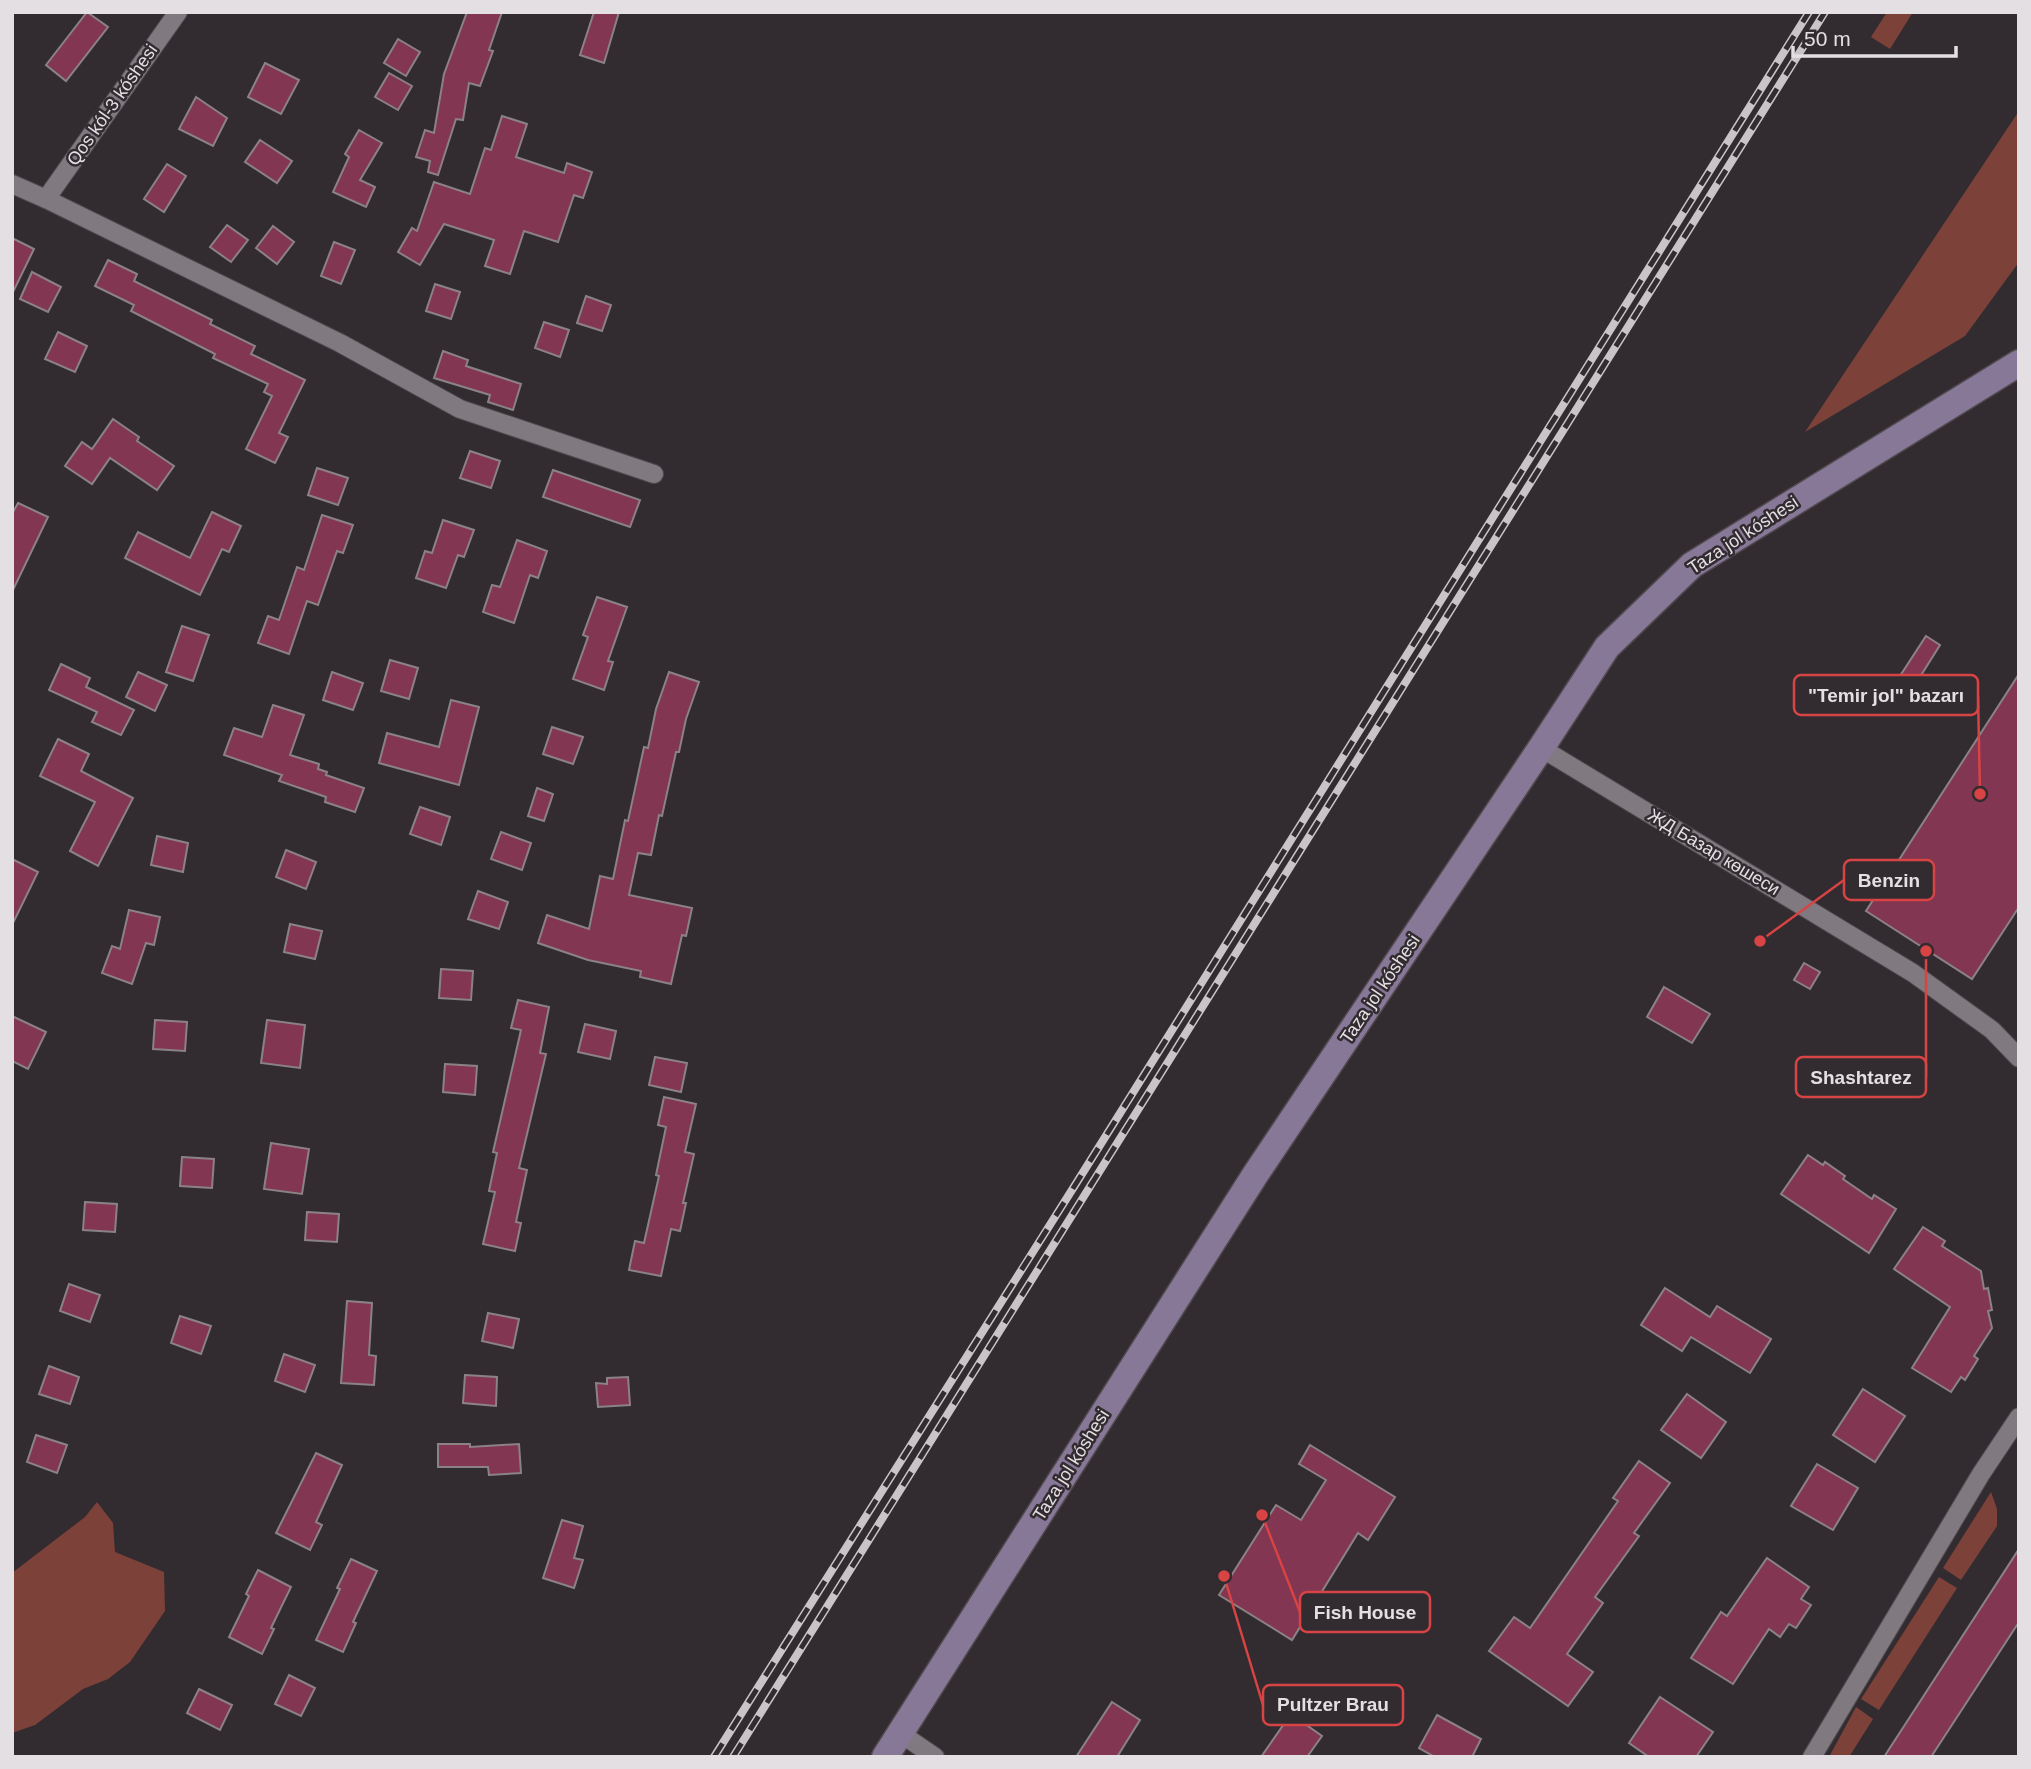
<svg xmlns="http://www.w3.org/2000/svg" width="2031" height="1769" font-family="Helvetica,sans-serif">
  <style>
    .green { fill: #7c4139 }
    .building { fill: #823652; stroke: #8b8284; stroke-width: 2 }
    .lines { fill: none; stroke-linecap: round; stroke-linejoin: round }
    .minor-casing { stroke: #4e494e; stroke-width: 20 }
    .secondary-casing { stroke: #4e494e; stroke-width: 29 }
    .minor { stroke: #80797f; stroke-width: 18 }
    .secondary { stroke: #877897; stroke-width: 26 }
    .rail-casing { stroke: #c8c4c8; stroke-width: 8 }
    .rail { stroke: #322c31; stroke-width: 5; stroke-dasharray: 16; stroke-linecap: butt }
    .labels { text-anchor: middle; stroke-width: 5; stroke-linejoin: round; paint-order: stroke }
    .street-label { font-size: 18px; fill: #e3dfe3; stroke: #322c31 }
    .leader { fill: none; stroke: #d84344; stroke-width: 2.5 }
    .callout-dot { fill: #d84344; stroke: #322c31; stroke-width: 2.5 }
    .callout { fill: #322c31; stroke: #d84344; stroke-width: 2.5 }
    .callout-label { font-size: 19px; text-anchor: middle; font-weight: bold; fill: #e3dfe3 }
  </style>
  <rect width="100%" height="100%" fill="#322c31"/>
  <!-- green -->
  <g class="green">
    <path d="M 1887,12 L 1913,12 L 1890,49 L 1871,37 Z"/>
    <path d="M 2019,111 L 2019,262 L 1965,336 L 1805,432 Z"/>
    <path d="M 1991,1492 L 1997,1509 L 1997,1526 L 1961,1580 L 1943,1568 Z"/>
    <path d="M 97,1502 L 113,1523 L 115,1552 L 164,1572 L 165,1611 L 130,1662 L 108,1679 L 83,1689 L 35,1725 L 12,1733 L 12,1573 L 85,1517 Z"/>
    <path d="M 1939,1577 L 1957,1588 L 1879,1710 L 1861,1699 Z"/>
    <path d="M 1856,1707 L 1873,1719 L 1849,1757 L 1829,1757 Z"/>
  </g>
  <!-- building -->
  <g class="building">
    <path d="M 87,12 L 108,27 L 66,81 L 46,65 Z"/>
    <path d="M 467,12 L 502,12 L 489,50 L 493,51 L 480,86 L 469,83 L 463,120 L 456,119 L 438,175 L 428,172 L 430,161 L 416,157 L 425,130 L 434,133 L 444,74 Z"/>
    <path d="M 594,12 L 619,12 L 604,63 L 580,55 Z"/>
    <path d="M 398,39 L 420,52 L 406,76 L 384,63 Z"/>
    <path d="M 265,63 L 299,80 L 281,114 L 248,97 Z"/>
    <path d="M 389,73 L 412,86 L 398,110 L 375,97 Z"/>
    <path d="M 196,97 L 227,118 L 213,146 L 179,129 Z"/>
    <path d="M 502,116 L 527,124 L 516,157 L 564,173 L 567,163 L 592,172 L 583,198 L 574,195 L 558,242 L 524,231 L 510,274 L 485,266 L 494,240 L 444,224 L 420,265 L 398,252 L 412,228 L 417,231 L 434,182 L 470,194 L 485,148 L 491,150 Z"/>
    <path d="M 359,130 L 382,143 L 360,180 L 375,187 L 366,207 L 333,192 L 349,157 L 345,154 Z"/>
    <path d="M 260,140 L 292,161 L 277,183 L 245,162 Z"/>
    <path d="M 167,164 L 186,176 L 164,212 L 144,199 Z"/>
    <path d="M 227,225 L 248,240 L 231,262 L 210,247 Z"/>
    <path d="M 273,226 L 294,242 L 277,264 L 256,248 Z"/>
    <path d="M 12,238 L 34,249 L 12,294 Z"/>
    <path d="M 334,242 L 355,250 L 341,284 L 321,276 Z"/>
    <path d="M 108,260 L 137,274 L 134,281 L 212,320 L 210,324 L 255,346 L 251,354 L 305,380 L 279,433 L 288,437 L 275,463 L 246,449 L 272,396 L 264,392 L 268,384 L 213,358 L 215,354 L 131,311 L 134,305 L 95,286 Z"/>
    <path d="M 32,272 L 61,287 L 48,312 L 20,299 Z"/>
    <path d="M 435,284 L 460,292 L 451,319 L 426,311 Z"/>
    <path d="M 586,296 L 611,305 L 602,331 L 577,323 Z"/>
    <path d="M 544,322 L 569,330 L 560,357 L 535,348 Z"/>
    <path d="M 58,332 L 87,346 L 75,372 L 45,359 Z"/>
    <path d="M 443,351 L 468,360 L 466,366 L 521,384 L 513,410 L 488,402 L 490,395 L 434,378 Z"/>
    <path d="M 113,419 L 139,437 L 137,441 L 174,466 L 157,490 L 110,458 L 92,484 L 65,466 L 82,442 L 92,449 Z"/>
    <path d="M 470,451 L 500,461 L 491,488 L 460,478 Z"/>
    <path d="M 317,468 L 348,478 L 338,505 L 308,495 Z"/>
    <path d="M 553,470 L 640,500 L 630,527 L 543,497 Z"/>
    <path d="M 18,503 L 48,517 L 12,592 L 12,514 Z"/>
    <path d="M 212,512 L 241,526 L 229,552 L 222,549 L 200,595 L 125,558 L 138,532 L 190,558 Z"/>
    <path d="M 322,515 L 353,525 L 343,553 L 337,551 L 318,605 L 307,601 L 289,654 L 258,643 L 268,616 L 279,620 L 297,567 L 304,570 Z"/>
    <path d="M 443,520 L 474,530 L 464,557 L 458,555 L 446,588 L 416,578 L 425,551 L 432,553 Z"/>
    <path d="M 517,540 L 547,551 L 538,578 L 530,575 L 514,623 L 483,612 L 492,585 L 500,587 Z"/>
    <path d="M 597,597 L 627,607 L 608,661 L 613,662 L 604,690 L 573,679 L 588,637 L 583,635 Z"/>
    <path d="M 182,626 L 209,635 L 193,681 L 166,672 Z"/>
    <path d="M 1926,636 L 1940,645 L 1915,685 L 1900,676 Z"/>
    <path d="M 390,660 L 418,668 L 409,699 L 381,691 Z"/>
    <path d="M 61,664 L 90,678 L 86,687 L 134,710 L 121,735 L 92,722 L 97,712 L 49,690 Z"/>
    <path d="M 138,672 L 167,685 L 155,711 L 126,697 Z"/>
    <path d="M 332,672 L 363,683 L 353,710 L 323,700 Z"/>
    <path d="M 669,672 L 699,682 L 686,719 L 679,752 L 676,752 L 662,816 L 659,815 L 651,855 L 638,853 L 629,895 L 692,908 L 686,936 L 682,935 L 671,984 L 640,977 L 641,971 L 588,960 L 538,943 L 547,915 L 589,929 L 600,876 L 613,879 L 625,820 L 628,821 L 644,747 L 648,748 L 656,709 Z"/>
    <path d="M 2019,674 L 2019,907 L 1972,979 L 1866,911 Z"/>
    <path d="M 451,700 L 479,707 L 459,785 L 379,763 L 387,733 L 439,747 Z"/>
    <path d="M 273,705 L 304,715 L 290,755 L 319,764 L 318,769 L 327,772 L 326,775 L 364,788 L 355,812 L 325,802 L 326,797 L 279,781 L 282,775 L 224,755 L 234,728 L 262,737 Z"/>
    <path d="M 552,727 L 583,737 L 573,764 L 543,754 Z"/>
    <path d="M 58,739 L 89,754 L 81,771 L 133,798 L 98,866 L 70,851 L 95,802 L 40,776 Z"/>
    <path d="M 537,788 L 553,794 L 544,821 L 528,816 Z"/>
    <path d="M 420,807 L 450,817 L 441,845 L 410,834 Z"/>
    <path d="M 501,832 L 531,843 L 522,870 L 491,859 Z"/>
    <path d="M 157,836 L 188,843 L 183,872 L 151,865 Z"/>
    <path d="M 286,850 L 316,862 L 306,889 L 276,877 Z"/>
    <path d="M 12,859 L 38,872 L 12,925 Z"/>
    <path d="M 478,891 L 508,902 L 499,929 L 468,919 Z"/>
    <path d="M 129,910 L 160,917 L 154,945 L 146,943 L 132,984 L 102,973 L 112,946 L 120,949 Z"/>
    <path d="M 290,924 L 322,931 L 315,959 L 284,952 Z"/>
    <path d="M 1804,963 L 1820,972 L 1810,989 L 1794,980 Z"/>
    <path d="M 441,969 L 473,971 L 471,1000 L 439,998 Z"/>
    <path d="M 1664,987 L 1710,1014 L 1692,1043 L 1647,1017 Z"/>
    <path d="M 518,1000 L 549,1007 L 540,1053 L 546,1054 L 519,1168 L 527,1170 L 516,1222 L 521,1223 L 515,1251 L 483,1244 L 495,1192 L 489,1191 L 497,1153 L 493,1152 L 521,1030 L 511,1028 Z"/>
    <path d="M 12,1016 L 46,1032 L 28,1069 L 12,1061 Z"/>
    <path d="M 155,1020 L 187,1022 L 185,1051 L 153,1049 Z"/>
    <path d="M 267,1020 L 305,1025 L 300,1068 L 261,1063 Z"/>
    <path d="M 585,1024 L 616,1031 L 610,1059 L 578,1052 Z"/>
    <path d="M 655,1057 L 687,1063 L 681,1092 L 649,1085 Z"/>
    <path d="M 445,1064 L 477,1066 L 475,1095 L 443,1092 Z"/>
    <path d="M 664,1097 L 696,1104 L 685,1152 L 694,1154 L 683,1203 L 686,1203 L 680,1231 L 671,1229 L 661,1276 L 629,1270 L 635,1241 L 644,1243 L 659,1176 L 656,1175 L 666,1127 L 658,1125 Z"/>
    <path d="M 271,1143 L 309,1149 L 302,1194 L 264,1189 Z"/>
    <path d="M 1808,1155 L 1823,1165 L 1825,1162 L 1845,1176 L 1843,1179 L 1872,1199 L 1874,1195 L 1896,1209 L 1869,1253 L 1781,1194 Z"/>
    <path d="M 182,1157 L 214,1159 L 212,1188 L 180,1186 Z"/>
    <path d="M 85,1202 L 117,1204 L 115,1232 L 83,1230 Z"/>
    <path d="M 307,1212 L 339,1214 L 337,1242 L 305,1240 Z"/>
    <path d="M 1923,1227 L 1945,1241 L 1942,1246 L 1981,1271 L 1984,1289 L 1988,1288 L 1992,1310 L 1988,1311 L 1992,1328 L 1974,1356 L 1978,1359 L 1965,1380 L 1961,1377 L 1951,1392 L 1912,1368 L 1950,1307 L 1894,1269 Z"/>
    <path d="M 69,1284 L 100,1295 L 90,1322 L 60,1311 Z"/>
    <path d="M 1665,1288 L 1710,1317 L 1717,1306 L 1771,1339 L 1750,1373 L 1691,1337 L 1682,1351 L 1641,1325 Z"/>
    <path d="M 347,1301 L 372,1303 L 369,1355 L 376,1356 L 374,1385 L 341,1383 Z"/>
    <path d="M 488,1313 L 519,1319 L 513,1348 L 482,1341 Z"/>
    <path d="M 180,1316 L 211,1326 L 201,1354 L 171,1343 Z"/>
    <path d="M 284,1354 L 315,1365 L 305,1392 L 275,1381 Z"/>
    <path d="M 49,1366 L 79,1377 L 70,1404 L 39,1394 Z"/>
    <path d="M 465,1375 L 497,1377 L 496,1406 L 463,1403 Z"/>
    <path d="M 628,1377 L 630,1405 L 598,1407 L 596,1383 L 607,1384 L 607,1378 Z"/>
    <path d="M 1863,1389 L 1905,1416 L 1875,1462 L 1833,1435 Z"/>
    <path d="M 1687,1394 L 1726,1422 L 1701,1458 L 1661,1430 Z"/>
    <path d="M 36,1435 L 67,1445 L 57,1473 L 27,1462 Z"/>
    <path d="M 438,1444 L 470,1444 L 470,1447 L 519,1444 L 521,1473 L 489,1475 L 488,1467 L 438,1467 Z"/>
    <path d="M 1310,1445 L 1395,1497 L 1368,1540 L 1358,1533 L 1292,1640 L 1219,1595 L 1276,1505 L 1301,1520 L 1326,1480 L 1299,1464 Z"/>
    <path d="M 316,1453 L 342,1465 L 316,1522 L 322,1525 L 310,1550 L 276,1533 Z"/>
    <path d="M 1639,1461 L 1670,1483 L 1634,1533 L 1639,1536 L 1595,1597 L 1603,1603 L 1567,1654 L 1593,1672 L 1568,1706 L 1489,1651 L 1514,1617 L 1530,1628 L 1618,1501 L 1613,1498 Z"/>
    <path d="M 1817,1464 L 1858,1488 L 1833,1530 L 1791,1506 Z"/>
    <path d="M 562,1520 L 583,1526 L 574,1558 L 583,1560 L 574,1588 L 543,1578 Z"/>
    <path d="M 2019,1549 L 2019,1622 L 1976,1688 L 1931,1757 L 1884,1757 Z"/>
    <path d="M 1767,1558 L 1809,1587 L 1801,1599 L 1811,1605 L 1796,1628 L 1789,1624 L 1780,1637 L 1769,1629 L 1733,1684 L 1691,1658 L 1721,1612 L 1727,1616 Z"/>
    <path d="M 351,1559 L 377,1571 L 353,1622 L 356,1623 L 343,1652 L 316,1640 L 340,1589 L 337,1588 Z"/>
    <path d="M 258,1570 L 291,1587 L 271,1628 L 274,1629 L 262,1654 L 229,1637 L 249,1596 L 246,1594 Z"/>
    <path d="M 289,1675 L 315,1688 L 301,1716 L 275,1704 Z"/>
    <path d="M 199,1689 L 232,1705 L 220,1730 L 187,1713 Z"/>
    <path d="M 1660,1697 L 1713,1732 L 1696,1757 L 1649,1757 L 1629,1743 Z"/>
    <path d="M 1112,1702 L 1140,1720 L 1117,1757 L 1076,1757 Z"/>
    <path d="M 1291,1714 L 1322,1736 L 1307,1757 L 1261,1757 Z"/>
    <path d="M 1437,1715 L 1481,1739 L 1472,1757 L 1435,1757 L 1419,1748 Z"/>
  </g>
  <g class="lines">
    <!-- minor casing -->
    <g class="minor-casing">
      <g id="minor">
        <path d="M 12,184 L 46,199 L 340,343 L 460,409 L 654,474"/>
        <path d="M 46,199 L 178,12"/>
        <path d="M 1541,748 L 1913,973 L 1992,1030 L 2019,1058"/>
        <path d="M 900,1733 L 935,1757"/>
        <path d="M 1812,1757 L 1981,1474 L 2019,1417"/>
      </g>
    </g>
    <!-- secondary casing -->
    <g class="secondary-casing">
      <path id="secondary" d="M 885,1757 L 1255,1175 L 1541,748 L 1607,647 L 1692,565 L 2019,363"/>
    </g>
    <!-- minor -->
    <use href="#minor" class="minor"/>
    <!-- secondary -->
    <use href="#secondary" class="secondary"/>
    <!-- rail casing -->
    <g class="rail-casing">
      <g id="rail">
        <path d="M 714,1757 L 1077,1182 L 1809,12"/>
        <path d="M 733,1757 L 1825,12"/>
      </g>
    </g>
    <!-- rail -->
    <use href="#rail" class="rail"/>
  </g>
  <g class="labels">
    <!-- street labels -->
    <g class="street-label">
      <text transform="translate(112 105) rotate(-55)" y="6">Qos kól-3 kóshesi</text>
      <text transform="translate(1743 535) rotate(-33)" y="6">Taza jol kóshesi</text>
      <text transform="translate(1714 852) rotate(31)" y="6">ЖД Базар көшеси</text>
      <text transform="translate(1380 989) rotate(-56)" y="6">Taza jol kóshesi</text>
      <text transform="translate(1071 1465) rotate(-58)" y="6">Taza jol kóshesi</text>
    </g>
  </g>
  <!-- callouts -->
  <path class="leader" d="M1980 794L1978 695M1760 941L1844 880M1926 951L1926 1077M1262 1515L1300 1612M1224 1576L1263 1705"/>
  <g class="callout-dot">
    <circle cx="1980" cy="794" r="7"/>
    <circle cx="1760" cy="941" r="7"/>
    <circle cx="1926" cy="951" r="7"/>
    <circle cx="1262" cy="1515" r="7"/>
    <circle cx="1224" cy="1576" r="7"/>
  </g>
  <g class="callout">
    <rect x="1794" y="675" width="184" height="40" rx="7"/>
    <rect x="1844" y="860" width="90" height="40" rx="7"/>
    <rect x="1796" y="1057" width="130" height="40" rx="7"/>
    <rect x="1300" y="1592" width="130" height="40" rx="7"/>
    <rect x="1263" y="1685" width="140" height="40" rx="7"/>
  </g>
  <g class="callout-label">
    <text x="1886" y="702">"Temir jol" bazarı</text>
    <text x="1889" y="887">Benzin</text>
    <text x="1861" y="1084">Shashtarez</text>
    <text x="1365" y="1619">Fish House</text>
    <text x="1333" y="1711">Pultzer Brau</text>
  </g>
  <!-- border -->
  <rect width="2031" height="1769" fill="none" stroke="#e3dfe3" stroke-width="28"/>
  <!-- scale -->
  <path d="M1793 46v10h163v-10" fill="none" stroke="#e3dfe3" stroke-width="3.5"/>
  <text x="1804" y="46" font-size="21" fill="#e3dfe3" stroke="#322c31" stroke-width="5" paint-order="stroke">50 m</text>
</svg>
